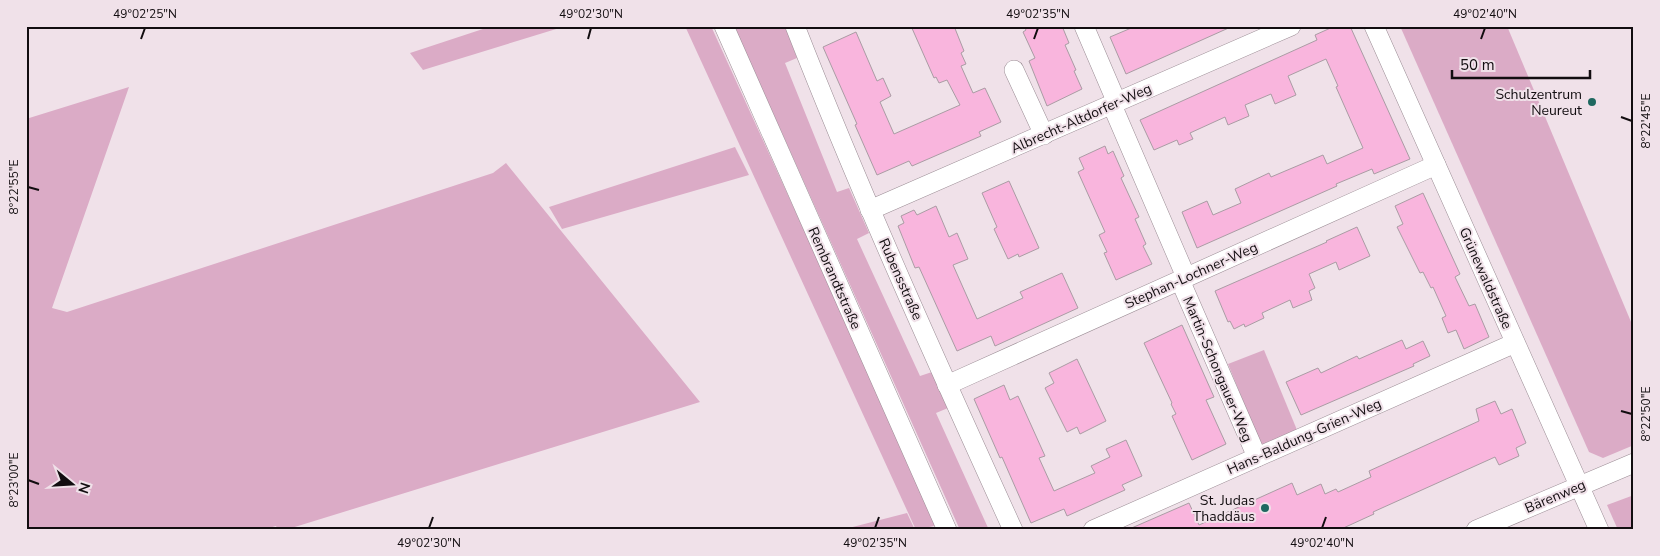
<svg xmlns="http://www.w3.org/2000/svg" width="1660" height="556" font-family="'Nunito Sans',sans-serif">
  <style>
    .green { fill: #dbabc6 }
    .building { fill: #f9b5dd; stroke: #aa9ca4 }
    .lines { fill: none; stroke-linecap: round; stroke-linejoin: round }
    .minor-casing { stroke: #9b8d95; stroke-width: 20 }
    .minor { stroke: #fff; stroke-width: 19 }
    .ticks { fill: none; stroke: #120d10; stroke-width: 2 }
    .poi-dot { fill: #1f6860; stroke: #f0e1e9; stroke-width: 2 }
    .labels { text-anchor: middle; stroke-width: 4; stroke-linejoin: round; paint-order: stroke }
    .poi-label { font-size: 14px; fill: #120d10; stroke: #f0e1e9; text-anchor: end }
    .street-label { font-size: 14px; fill: #120d10; stroke: #f0e1e9 }
    .neatline { fill: none; stroke: #120d10; stroke-width: 2 }
    .ticks-label { font-size: 12px; text-anchor: middle; fill: #120d10 }
  </style>
  <rect width="100%" height="100%" fill="#f0e1e9"/>
  <!-- green -->
  <g class="green">
    <path d="M 492,26 L 566,26 L 423,70 L 410,53 Z"/>
    <path d="M 685,26 L 711,26 L 938,525 L 916,530 Z"/>
    <path d="M 734,26 L 785,26 L 797,58 L 785,63 L 837,192 L 849,188 L 869,233 L 857,239 L 920,376 L 932,372 L 948,408 L 936,413 L 989,530 L 960,530 Z"/>
    <path d="M 1400,26 L 1507,26 L 1634,329 L 1634,445 L 1603,458 L 1589,452 Z"/>
    <path d="M 129,87 L 52,308 L 67,312 L 493,173 L 506,163 L 700,402 L 285,530 L 278,530 L 276,526 L 262,530 L 26,530 L 26,119 Z"/>
    <path d="M 735,147 L 749,175 L 562,229 L 549,207 Z"/>
    <path d="M 1264,350 L 1297,430 L 1261,445 L 1228,364 Z"/>
    <path d="M 1634,495 L 1634,530 L 1618,530 L 1607,505 Z"/>
    <path d="M 907,513 L 915,530 L 841,530 Z"/>
  </g>
  <!-- building -->
  <g class="building">
    <path d="M 911,26 L 954,26 L 964,51 L 961,53 L 966,64 L 961,66 L 973,93 L 985,88 L 1001,122 L 979,132 L 981,136 L 912,166 L 909,161 L 877,175 L 855,125 L 857,124 L 823,47 L 856,32 L 877,81 L 883,78 L 891,96 L 880,102 L 894,134 L 960,105 L 947,80 L 939,83 L 936,77 L 934,78 Z"/>
    <path d="M 1024,26 L 1062,26 L 1069,43 L 1065,45 L 1076,70 L 1074,71 L 1082,89 L 1047,106 L 1029,61 L 1035,58 L 1023,32 L 1026,30 Z"/>
    <path d="M 1136,26 L 1233,26 L 1126,74 L 1110,37 Z"/>
    <path d="M 1335,26 L 1350,26 L 1410,159 L 1374,174 L 1372,169 L 1336,184 L 1337,186 L 1197,248 L 1182,212 L 1207,201 L 1213,215 L 1241,203 L 1235,189 L 1269,173 L 1271,177 L 1323,155 L 1327,164 L 1363,148 L 1336,87 L 1338,86 L 1326,59 L 1288,76 L 1296,95 L 1275,104 L 1271,94 L 1245,105 L 1249,116 L 1228,125 L 1225,117 L 1190,133 L 1193,139 L 1179,145 L 1177,140 L 1154,150 L 1140,120 L 1317,40 L 1315,35 Z"/>
    <path d="M 1105,146 L 1108,154 L 1113,151 L 1124,176 L 1121,178 L 1139,217 L 1135,219 L 1146,244 L 1143,246 L 1152,264 L 1116,280 L 1104,253 L 1107,252 L 1099,235 L 1105,232 L 1078,172 L 1084,169 L 1079,158 Z"/>
    <path d="M 1009,181 L 1039,248 L 1019,257 L 1018,254 L 1008,259 L 994,229 L 997,227 L 982,193 Z"/>
    <path d="M 1423,193 L 1460,274 L 1455,277 L 1469,306 L 1475,304 L 1489,337 L 1464,349 L 1456,330 L 1448,333 L 1442,318 L 1446,316 L 1433,287 L 1431,288 L 1423,272 L 1420,273 L 1397,227 L 1403,224 L 1395,206 Z"/>
    <path d="M 936,206 L 949,237 L 957,233 L 968,259 L 953,265 L 977,319 L 1023,298 L 1020,292 L 1062,273 L 1078,308 L 995,346 L 991,336 L 957,351 L 919,267 L 915,268 L 898,226 L 904,223 L 901,216 L 914,210 L 917,215 Z"/>
    <path d="M 1357,227 L 1370,256 L 1339,270 L 1336,262 L 1309,274 L 1315,288 L 1309,291 L 1312,300 L 1293,308 L 1290,300 L 1262,313 L 1264,318 L 1245,327 L 1244,324 L 1234,329 L 1230,321 L 1228,322 L 1215,291 L 1327,242 L 1326,241 Z"/>
    <path d="M 1182,325 L 1214,397 L 1206,400 L 1226,444 L 1192,460 L 1172,416 L 1176,414 L 1171,404 L 1172,403 L 1144,343 Z"/>
    <path d="M 1402,340 L 1406,349 L 1423,341 L 1430,356 L 1413,364 L 1414,366 L 1301,415 L 1286,382 L 1318,368 L 1321,373 L 1357,356 L 1359,359 Z"/>
    <path d="M 1077,359 L 1106,421 L 1080,434 L 1077,427 L 1067,432 L 1045,388 L 1054,383 L 1049,373 Z"/>
    <path d="M 1004,385 L 1010,400 L 1018,396 L 1045,456 L 1039,458 L 1054,491 L 1095,473 L 1091,466 L 1110,457 L 1106,449 L 1126,440 L 1142,476 L 1122,485 L 1125,490 L 1067,516 L 1064,509 L 1031,523 L 1002,457 L 1000,458 L 974,399 Z"/>
    <path d="M 1495,401 L 1501,414 L 1512,409 L 1526,443 L 1516,448 L 1519,456 L 1499,465 L 1495,457 L 1373,512 L 1374,514 L 1339,530 L 1127,530 L 1189,503 L 1199,525 L 1292,483 L 1297,495 L 1321,484 L 1325,494 L 1336,489 L 1338,492 L 1371,477 L 1369,471 L 1479,421 L 1476,409 Z"/>
  </g>
  <g class="lines">
    <!-- minor casing -->
    <g class="minor-casing">
      <g id="minor">
        <path d="M 724,26 L 947,530"/>
        <path d="M 795,26 C 862,197 937,363 1013,530"/>
        <path d="M 1084,26 L 1117,103"/>
        <path d="M 1374,26 L 1599,530"/>
        <path d="M 1014,70 L 1044,135"/>
        <path d="M 1112,105 L 1186,277"/>
        <path d="M 870,210 L 1291,26"/>
        <path d="M 1180,280 L 1257,457"/>
        <path d="M 947,385 L 1436,165"/>
        <path d="M 1093,530 L 1515,343"/>
        <path d="M 1476,530 L 1634,463"/>
      </g>
    </g>
    <!-- minor -->
    <use href="#minor" class="minor"/>
  </g>
  <!-- ticks -->
  <path class="ticks" d="M 141,39 L 145,28M 588,39 L 591,28M 1034,39 L 1038,28M 1481,39 L 1485,28M 1621,117 L 1632,121M 28,187 L 39,190M 1621,411 L 1632,414M 28,480 L 39,484M 429,528 L 433,517M 875,528 L 879,517M 1322,528 L 1326,517"/>
  <!-- markers -->
  <g class="poi-dot">
    <circle cx="1592" cy="102" r="5"/>
    <circle cx="1265" cy="508" r="5"/>
  </g>
  <g class="labels">
    <!-- poi labels -->
    <g class="poi-label">
      <text x="1582" y="99">Schulzentrum<tspan x="1582" dy="16">Neureut</tspan></text>
      <text x="1255" y="505">St. Judas<tspan x="1255" dy="16">Thaddäus</tspan></text>
    </g>
    <!-- street labels -->
    <g class="street-label">
      <text transform="translate(1081 118) rotate(-24)" y="5">Albrecht-Altdorfer-Weg</text>
      <text transform="translate(1191 275) rotate(-24)" y="5">Stephan-Lochner-Weg</text>
      <text transform="translate(835 278) rotate(66)" y="5">Rembrandtstraße</text>
      <text transform="translate(1486 278) rotate(66)" y="5">Grünewaldstraße</text>
      <text transform="translate(901 279) rotate(66)" y="5">Rubensstraße</text>
      <text transform="translate(1218 369) rotate(67)" y="5">Martin-Schongauer-Weg</text>
      <text transform="translate(1304 436) rotate(-24)" y="5">Hans-Baldung-Grien-Weg</text>
      <text transform="translate(1555 496) rotate(-23)" y="5">Bärenweg</text>
    </g>
  </g>
  <!-- border -->
  <rect width="1660" height="556" fill="none" stroke="#f0e1e9" stroke-width="55"/>
  <!-- north arrow -->
  <g transform="translate(72 484) rotate(108)" stroke="#f0e1e9" stroke-width="4" paint-order="stroke">
  <path d="M0-4L9 19L0 12L-9 19Z" fill="#120d10"/>
  <text y="-8" font-size="14" font-weight="bold" text-anchor="middle" fill="#120d10">N</text>
  </g>
  <!-- scale -->
  <path d="M1452 70v8h138v-8" fill="none" stroke="#120d10" stroke-width="2.5"/>
  <text x="1460" y="70" font-size="15" fill="#120d10" stroke="#f0e1e9" stroke-width="4" paint-order="stroke">50 m</text>
  <rect x="28" y="28" width="1604" height="500" class="neatline"/>
  <g class="ticks-label">
    <text x="145" y="18">49°02'25"N</text>
    <text x="591" y="18">49°02'30"N</text>
    <text x="1038" y="18">49°02'35"N</text>
    <text x="1485" y="18">49°02'40"N</text>
    <text transform="translate(1646 121) rotate(-90)" y="4">8°22'45"E</text>
    <text transform="translate(14 187) rotate(-90)" y="4">8°22'55"E</text>
    <text transform="translate(1646 414) rotate(-90)" y="4">8°22'50"E</text>
    <text transform="translate(14 480) rotate(-90)" y="4">8°23'00"E</text>
    <text x="429" y="547">49°02'30"N</text>
    <text x="875" y="547">49°02'35"N</text>
    <text x="1322" y="547">49°02'40"N</text>
  </g>
</svg>
